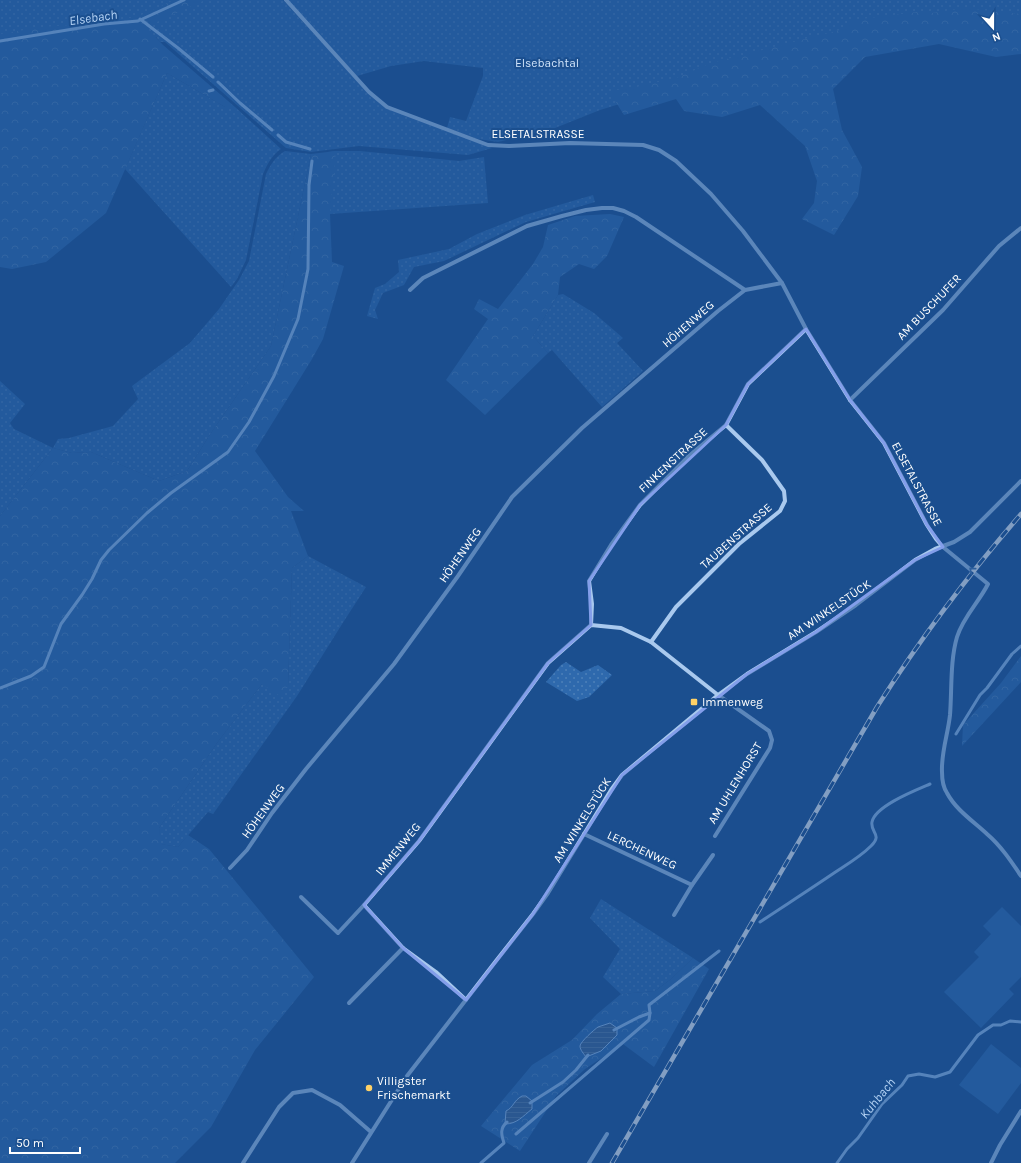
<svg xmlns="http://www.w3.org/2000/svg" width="1021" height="1163" font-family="Karla,sans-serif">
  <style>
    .green { fill: url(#green-dots) }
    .forest { fill: url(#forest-crowns) }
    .pitch { fill: #2e69ad }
    .water { fill: url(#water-rules); stroke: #9cc4f0 }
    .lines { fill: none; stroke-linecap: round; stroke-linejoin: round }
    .stream { stroke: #9cc4f0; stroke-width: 3 }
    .minor { stroke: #a9c9ee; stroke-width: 4 }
    .rail-casing { stroke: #fff; stroke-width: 4.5 }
    .rail { stroke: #1b4f8f; stroke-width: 3; stroke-dasharray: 9; stroke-linecap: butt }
    .oneway { stroke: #4674ac }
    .marked { fill: none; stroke: #839eea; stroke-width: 3; stroke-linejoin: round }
    .poi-dot { fill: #ffd166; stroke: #1b4f8f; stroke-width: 1.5 }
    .labels { text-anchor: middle; stroke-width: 4; stroke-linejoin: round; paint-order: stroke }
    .park-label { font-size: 12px; fill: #cfe3fa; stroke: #1b4f8f }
    .street-label { font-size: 12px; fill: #fff; stroke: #1b4f8f }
    .poi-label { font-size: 12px; fill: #fff; stroke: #1b4f8f; text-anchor: start }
    .water-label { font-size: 13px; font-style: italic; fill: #b5d3f5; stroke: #1b4f8f }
  </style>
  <defs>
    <pattern id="green-dots" width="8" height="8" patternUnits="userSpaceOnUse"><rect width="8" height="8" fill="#2e69ad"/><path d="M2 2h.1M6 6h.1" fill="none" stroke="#4d80b9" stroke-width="1.8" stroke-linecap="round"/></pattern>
    <pattern id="forest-crowns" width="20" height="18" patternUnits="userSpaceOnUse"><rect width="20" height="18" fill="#2e69ad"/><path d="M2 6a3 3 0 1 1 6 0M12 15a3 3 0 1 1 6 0" fill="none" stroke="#4d80b9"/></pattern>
    <pattern id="water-rules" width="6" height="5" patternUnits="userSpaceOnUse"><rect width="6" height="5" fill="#3c6290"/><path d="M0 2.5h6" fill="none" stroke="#597aa1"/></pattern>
  </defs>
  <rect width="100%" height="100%" fill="#1b4f8f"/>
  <!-- green -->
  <g class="green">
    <path d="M 0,0 L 283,0 L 314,34 L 387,108 L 492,148 L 468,155 L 359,146 L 311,152 L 286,148 L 165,42 L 160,42 L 156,37 L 0,57 Z"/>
    <path d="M 287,0 L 1021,0 L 1021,25 L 626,102 L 600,110 L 555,128 L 498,142 L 478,139 L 447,128 L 450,117 L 466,121 L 483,76 L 483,68 L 424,61 L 391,66 L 357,76 Z"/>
    <path d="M 167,73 L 225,107 L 235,107 L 281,149 C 272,155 268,163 263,174 L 246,260 L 237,279 L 231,287 L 125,169 Z"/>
    <path d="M 285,151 L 311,154 L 271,346 L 211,433 L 187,471 L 159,481 L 91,452 L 72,453 L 53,448 L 0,516 L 0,381 L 25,404 L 10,423 L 14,429 L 53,448 L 58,439 L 69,438 L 113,426 L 138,399 L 132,386 L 190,343 L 219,309 L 239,280 L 249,261 L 266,174 C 271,164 275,157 285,151 Z"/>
    <path d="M 336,151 L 360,151 L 459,161 L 484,157 L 488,203 L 330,214 L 328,152 Z"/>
    <path d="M 593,195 L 595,202 L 526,222 L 444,261 L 414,267 L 404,285 L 383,293 L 375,310 L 378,319 L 367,316 L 375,288 L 385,284 L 399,272 L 398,260 L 449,249 L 477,234 L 525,215 Z"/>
    <path d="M 563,294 L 594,313 L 623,338 L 617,343 L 643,371 L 602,407 L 552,350 L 548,353 L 533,336 L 558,295 Z"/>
    <path d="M 308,556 L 366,587 L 344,621 L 297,696 L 213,814 L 208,812 L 178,847 L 160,844 L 159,828 L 217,743 L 262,684 L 288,687 L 292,568 Z"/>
    <path d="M 566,662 L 581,672 L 598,665 L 612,675 L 589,697 L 577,701 L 546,682 L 561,665 Z"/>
    <path d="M 601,899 L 693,958 L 671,979 L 655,991 L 621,994 L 603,977 L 620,949 L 590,918 Z"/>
  </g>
  <!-- forest -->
  <g class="forest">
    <path d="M 174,0 L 205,0 L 146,27 L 163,45 L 235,107 L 225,107 L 167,73 L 106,213 L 46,262 L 12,269 L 0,267 L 0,34 L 42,27 L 85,24 L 137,17 Z"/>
    <path d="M 965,8 L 1021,14 L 1021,54 L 996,57 L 939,44 L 865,57 L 833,89 L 842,130 L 862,167 L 858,196 L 834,235 L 802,219 L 814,203 L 817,181 L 805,146 L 760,105 L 722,117 L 684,111 L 676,99 L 624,115 L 612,96 L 612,91 L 674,79 L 711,63 L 844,29 L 854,20 L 917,12 L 932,13 Z"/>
    <path d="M 336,151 L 330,214 L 332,262 L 344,266 L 323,339 L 312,359 L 255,451 L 288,497 L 304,511 L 291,511 L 308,556 L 292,568 L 288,687 L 280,696 L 262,684 L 217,743 L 159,828 L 161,844 L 178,847 L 188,835 L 209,849 L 314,977 L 255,1050 L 211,1127 L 175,1163 L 0,1163 L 0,516 L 53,448 L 72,453 L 91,452 L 159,481 L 187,471 L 211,433 L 271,346 L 311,154 Z"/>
    <path d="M 610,214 L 624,217 L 607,256 L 594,269 L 579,264 L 560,277 L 558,295 L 533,336 L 548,353 L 485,415 L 446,380 L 488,319 L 474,309 L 479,299 L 498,309 L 533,264 L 543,247 L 548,225 L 575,216 Z"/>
    <path d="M 1021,656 L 1021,682 L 962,746 L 963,725 L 1001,683 Z"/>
    <path d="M 693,958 L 709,969 L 654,1067 L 623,1044 L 585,1069 L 556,1096 L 520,1151 L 481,1126 L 532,1065 L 572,1040 L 597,1014 L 621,994 L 655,991 L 671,979 Z"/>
  </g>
  <!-- pitch -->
  <g class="pitch">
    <path d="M 1002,907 L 1021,926 L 1021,977 L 1009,989 L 1014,994 L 981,1028 L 944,992 L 979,957 L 974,952 L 991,934 L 983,926 Z"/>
    <path d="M 991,1044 L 1021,1068 L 1021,1083 L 998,1114 L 959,1085 Z"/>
  </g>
  <!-- water -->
  <g class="water">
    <path d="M 610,1023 L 617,1028 L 617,1035 L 601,1051 L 586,1057 C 584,1054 580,1050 580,1046 C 580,1042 595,1029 598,1027 C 602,1026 606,1024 610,1023 Z"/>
    <path d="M 522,1096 L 526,1096 L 532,1101 L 532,1109 C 523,1116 517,1124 505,1124 L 506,1111 C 514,1107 513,1101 522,1096 Z"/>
  </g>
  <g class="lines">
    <!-- stream -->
    <g class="stream">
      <path d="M 140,19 L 178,48 L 213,77"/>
      <path d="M 0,41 L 104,24 L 138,21 L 184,0"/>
      <path d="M 218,82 L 240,103 L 272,130"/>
      <path d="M 209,91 L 213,90"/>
      <path d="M 278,135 L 286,142 L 310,149"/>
      <path d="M 0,688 L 31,676 L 44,667 L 61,624 L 82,595 L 92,579 L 101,560 L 109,550 L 147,513 L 171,493 L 228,452 L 249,422 L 274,376 L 298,319 L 308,269 L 309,185 L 312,161"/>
      <path d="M 956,734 L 980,695 L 987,688 L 1012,654 L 1021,646"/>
      <path d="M 760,922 C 784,906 809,890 834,873 C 846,865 860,857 871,846 C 883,834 870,833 872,822 C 875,806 916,790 930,784"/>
      <path d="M 614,1030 L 639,1017 L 650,1013 L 649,1005 L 719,951"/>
      <path d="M 530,1103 L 563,1082 L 576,1070 L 588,1055"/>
      <path d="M 516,1134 L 649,1020 L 650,1013"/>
      <path d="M 481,1163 L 504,1143 C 501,1134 500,1128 507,1122"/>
      <path d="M 837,1163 L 847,1149 L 858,1138 L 882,1104 L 902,1085 L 908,1076 L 919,1074 L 935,1077 L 950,1072 L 978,1035 L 993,1025 L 1001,1025 L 1010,1021 L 1021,1022"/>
    </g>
    <!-- minor -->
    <g class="minor">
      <path d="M 286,0 L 369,92 L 387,107 L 488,145 L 509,146 L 570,143 L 643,145 L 659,150 L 676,161 L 711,194 L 743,231 L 782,283 L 806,329 L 850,400 L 884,443 L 927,525 L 936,539 L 943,547 L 988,584 C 979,602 963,617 957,637 C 950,661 952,689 950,715 C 948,734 941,753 942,772 C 942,779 943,787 947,793 C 956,810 973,821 987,834 C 1001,846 1011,861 1021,876"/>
      <path d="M 410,290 L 423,278 L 527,226 L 562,216 L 586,210 L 602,208 L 613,208 L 624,211 L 636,217 L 745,290"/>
      <path d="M 850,400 L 943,310 L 999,246 L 1021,228"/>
      <path d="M 591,625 L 592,604 L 589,581 L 611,545 L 640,505 L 690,455 L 726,425 L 748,384 L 806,329"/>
      <path d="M 651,642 L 676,607 L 739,544 L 780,511 L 785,501 L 784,491 L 762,460 L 726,425"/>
      <path d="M 584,834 L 692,885"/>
      <path d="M 230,868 L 247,850 L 272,813 L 306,769 L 394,664 L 458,576 L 512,497 L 582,428 L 718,311 L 745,290 L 782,283"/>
      <path d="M 301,897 L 338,933 L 364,905"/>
      <path d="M 674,915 L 692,885 L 713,855"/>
      <path d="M 466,1000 L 436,972 L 403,948 L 364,905 L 419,841 L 548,663 L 591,625 L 621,628 L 651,642 L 718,695 L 769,731 L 772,740 L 770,748 L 715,836"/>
      <path d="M 349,1003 L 403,948"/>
      <path d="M 243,1163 L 279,1107 L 293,1093 L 312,1090 L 340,1105 L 371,1132"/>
      <path d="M 352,1163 L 407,1076 L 496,961 L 533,914 L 548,893 L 611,790 L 622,775 L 718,695 L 747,674 L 816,632 L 856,605 L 915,560 L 935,549 L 954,542 L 970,532 L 1021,481"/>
      <path d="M 589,1163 L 607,1134"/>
      <path d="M 991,1163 L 1000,1145 L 1021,1111"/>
    </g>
    <!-- rail casing -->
    <g class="rail-casing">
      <path id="rail" d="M 612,1163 L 877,707 C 920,639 968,575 1021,514"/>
    </g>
    <!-- rail -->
    <use href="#rail" class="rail"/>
  </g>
  <!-- one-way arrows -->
  <defs><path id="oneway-chevron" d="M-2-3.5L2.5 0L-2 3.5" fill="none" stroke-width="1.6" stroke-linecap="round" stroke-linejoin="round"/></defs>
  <use class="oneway" href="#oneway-chevron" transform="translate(972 570) rotate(-140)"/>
  <!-- marked area -->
  <path d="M0 0H1021V1163H0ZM 806,329 L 850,400 L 884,443 L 927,525 L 943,547 L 915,560 L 816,632 L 747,674 L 622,775 L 533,914 L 466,1000 L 403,948 L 364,905 L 419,841 L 548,663 L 591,625 L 589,581 L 640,505 L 726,425 L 748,384 Z" fill="#1b4f8f" fill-opacity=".55" fill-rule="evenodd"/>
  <path class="marked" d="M 806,329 L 850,400 L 884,443 L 927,525 L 943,547 L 915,560 L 816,632 L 747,674 L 622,775 L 533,914 L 466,1000 L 403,948 L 364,905 L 419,841 L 548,663 L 591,625 L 589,581 L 640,505 L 726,425 L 748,384 Z"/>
  <!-- markers -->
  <g class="poi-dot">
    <rect x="690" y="698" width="8" height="8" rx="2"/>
    <circle cx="369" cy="1088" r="4"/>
  </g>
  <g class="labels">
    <!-- park labels -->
    <g class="park-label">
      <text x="547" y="67">Elsebachtal</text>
    </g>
    <!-- street labels -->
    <g class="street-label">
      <text x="538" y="138">ELSETALSTRASSE</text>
      <text transform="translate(929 307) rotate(-46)" y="4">AM BUSCHUFER</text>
      <text transform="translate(688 324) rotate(-41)" y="4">HÖHENWEG</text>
      <text transform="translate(673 460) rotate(-43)" y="4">FINKENSTRASSE</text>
      <text transform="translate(917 484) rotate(62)" y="4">ELSETALSTRASSE</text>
      <text transform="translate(736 536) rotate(-42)" y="4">TAUBENSTRASSE</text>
      <text transform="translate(460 555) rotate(-55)" y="4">HÖHENWEG</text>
      <text transform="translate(829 610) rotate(-34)" y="4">AM WINKELSTÜCK</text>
      <text transform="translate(735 783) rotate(-59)" y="4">AM UHLENHORST</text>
      <text transform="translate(263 811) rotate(-54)" y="4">HÖHENWEG</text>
      <text transform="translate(582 820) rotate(-58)" y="4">AM WINKELSTÜCK</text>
      <text transform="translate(398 849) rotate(-51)" y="4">IMMENWEG</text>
      <text transform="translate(642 850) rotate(25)" y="4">LERCHENWEG</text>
    </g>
    <!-- poi labels -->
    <g class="poi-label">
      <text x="702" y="706">Immenweg</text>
      <text x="377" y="1085">Villigster<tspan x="377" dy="14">Frischemarkt</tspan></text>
    </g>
    <!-- water labels -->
    <g class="water-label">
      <text transform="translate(93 17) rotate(-8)" y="5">Elsebach</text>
      <text transform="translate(877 1098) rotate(-51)" y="5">Kuhbach</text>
    </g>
  </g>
  <!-- north arrow -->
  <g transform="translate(993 28) rotate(159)" stroke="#1b4f8f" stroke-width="3" paint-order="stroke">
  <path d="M0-3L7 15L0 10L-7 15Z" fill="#ffffff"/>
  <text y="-6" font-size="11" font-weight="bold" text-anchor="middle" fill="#ffffff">N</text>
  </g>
  <!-- scale -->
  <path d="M10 1147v6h70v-6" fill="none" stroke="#ffffff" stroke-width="2"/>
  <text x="16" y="1147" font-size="12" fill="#ffffff" stroke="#1b4f8f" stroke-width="3" paint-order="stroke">50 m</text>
</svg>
